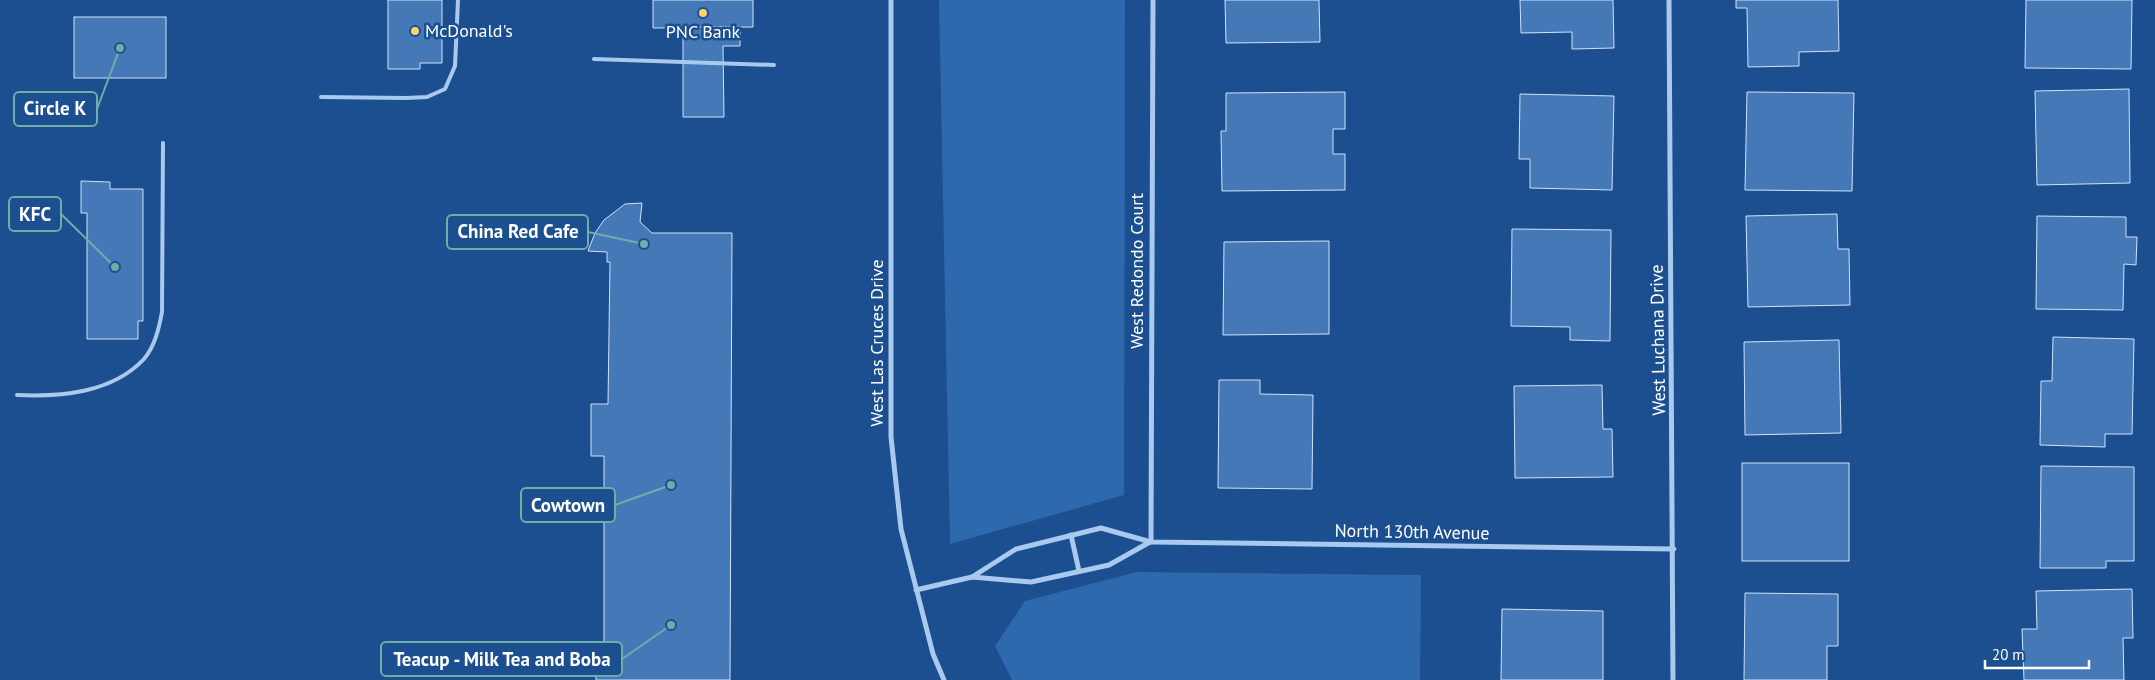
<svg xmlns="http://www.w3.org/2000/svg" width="2155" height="680" font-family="'PT Sans',sans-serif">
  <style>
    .green { fill: #2e69ad }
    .building { fill: #4478b7; stroke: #cfe3fa }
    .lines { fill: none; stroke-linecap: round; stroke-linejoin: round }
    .service { stroke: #a9c9ee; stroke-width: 4 }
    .minor { stroke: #a9c9ee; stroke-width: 5 }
    .poi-dot { fill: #ffd166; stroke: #1b4f8f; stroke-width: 2 }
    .labels { text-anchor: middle; stroke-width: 5; stroke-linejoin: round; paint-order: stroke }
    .poi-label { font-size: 18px; fill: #fff; stroke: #1b4f8f; text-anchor: start }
    .street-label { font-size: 18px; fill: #fff; stroke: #1b4f8f }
    .leader { fill: none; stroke: #6fada8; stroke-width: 2 }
    .callout-dot { fill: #6fada8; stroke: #1b4f8f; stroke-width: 2 }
    .callout { fill: #1b4f8f; stroke: #6fada8; stroke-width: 2 }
    .callout-label { font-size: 19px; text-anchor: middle; font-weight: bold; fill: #fff }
  </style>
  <rect width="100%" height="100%" fill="#1b4f8f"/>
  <!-- green -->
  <g class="green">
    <path d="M 939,0 L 1124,0 L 1125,2 L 1124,495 L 950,544 Z"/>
    <path d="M 1137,572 L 1421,575 L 1420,680 L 1012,680 L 995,646 L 1025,601 Z"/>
  </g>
  <!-- building -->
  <g class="building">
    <path d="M 388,0 L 442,0 L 442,63 L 420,63 L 420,69 L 388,69 Z"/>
    <path d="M 653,0 L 753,0 L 753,27 L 653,28 Z"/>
    <path d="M 1225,0 L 1319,0 L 1320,42 L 1226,43 Z"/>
    <path d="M 1520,0 L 1613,0 L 1614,48 L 1572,49 L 1572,32 L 1521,33 Z"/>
    <path d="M 1736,0 L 1838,0 L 1839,51 L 1799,52 L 1799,66 L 1748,67 L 1747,8 L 1736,8 Z"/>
    <path d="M 2026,0 L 2132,0 L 2131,69 L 2025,68 Z"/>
    <rect x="74" y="17" width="92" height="61"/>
    <path d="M 683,27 L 740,27 L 740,46 L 723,46 L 724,117 L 683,117 Z"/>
    <path d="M 2129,89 L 2130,183 L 2037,185 L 2035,91 Z"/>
    <path d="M 1345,92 L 1345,129 L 1333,129 L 1333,154 L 1345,154 L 1345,190 L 1222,191 L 1221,131 L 1226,131 L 1226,93 Z"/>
    <path d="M 1747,92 L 1854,93 L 1852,191 L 1745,190 Z"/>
    <path d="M 1520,94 L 1614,96 L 1612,190 L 1530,188 L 1530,159 L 1519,159 Z"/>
    <path d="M 81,181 L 110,182 L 110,189 L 143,189 L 143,321 L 138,321 L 138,339 L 87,339 L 87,213 L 81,213 Z"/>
    <path d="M 642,203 L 640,222 L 652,233 L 732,233 L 730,680 L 596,680 L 596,658 L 604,658 L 604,456 L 591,456 L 591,404 L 608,404 L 610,262 L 607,262 L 607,252 L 588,251 L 595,233 L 604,220 L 625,204 Z"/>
    <path d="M 1837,214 L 1838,249 L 1849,249 L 1850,305 L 1748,307 L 1746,216 Z"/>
    <path d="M 2037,216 L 2126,217 L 2126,237 L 2137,237 L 2136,265 L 2124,264 L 2123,310 L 2036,309 Z"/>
    <path d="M 1512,229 L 1611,230 L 1610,341 L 1570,340 L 1570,327 L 1511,326 Z"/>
    <path d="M 1329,241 L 1329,334 L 1223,335 L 1224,242 Z"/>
    <path d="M 2053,337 L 2134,339 L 2132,434 L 2105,434 L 2105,447 L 2040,445 L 2041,381 L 2052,381 Z"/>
    <path d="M 1839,340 L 1841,433 L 1745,435 L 1744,342 Z"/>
    <path d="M 1219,380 L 1260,380 L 1260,394 L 1313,395 L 1312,489 L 1218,488 Z"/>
    <path d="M 1602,385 L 1603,429 L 1612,429 L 1613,477 L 1515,478 L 1514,386 Z"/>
    <rect x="1742" y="463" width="107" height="98"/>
    <path d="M 2041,466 L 2134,467 L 2134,561 L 2106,561 L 2106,568 L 2040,568 Z"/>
    <path d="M 2132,589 L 2133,638 L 2123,638 L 2124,680 L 2024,680 L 2022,629 L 2037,629 L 2036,591 Z"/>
    <path d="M 1745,593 L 1838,594 L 1838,646 L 1827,646 L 1827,680 L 1744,680 Z"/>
    <path d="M 1502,609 L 1603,611 L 1603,680 L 1501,680 Z"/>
  </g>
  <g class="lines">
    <!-- service -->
    <g class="service">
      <path d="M 594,59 L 774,65"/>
      <path d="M 321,97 L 406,98 L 427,97 L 445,89 L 455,66 L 458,0"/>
      <path d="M 17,395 C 61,397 112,393 144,359 C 155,346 159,328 162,312 L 163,143"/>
    </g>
    <!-- minor -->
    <g class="minor">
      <path d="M 891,0 L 891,437 L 901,529 L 933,654 L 944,680"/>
      <path d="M 1669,0 L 1673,680"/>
      <path d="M 1071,535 L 1079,571"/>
      <path d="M 1151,542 L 1153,0"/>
      <path d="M 972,577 L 1016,549 L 1101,528 L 1151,542 L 1674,549"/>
      <path d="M 916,590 L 972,577 L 1031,582 L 1109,565 L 1150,542"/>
    </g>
  </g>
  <!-- markers -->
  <g class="poi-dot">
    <circle cx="703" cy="13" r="5"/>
    <circle cx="415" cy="31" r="5"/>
  </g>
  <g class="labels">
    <!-- poi labels -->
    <g class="poi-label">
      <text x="425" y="37">McDonald's</text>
      <text x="703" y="38" text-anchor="middle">PNC Bank</text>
    </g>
    <!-- street labels -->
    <g class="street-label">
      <text transform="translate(1137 271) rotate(-90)" y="6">West Redondo Court</text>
      <text transform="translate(1658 340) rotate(-91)" y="6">West Luchana Drive</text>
      <text transform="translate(877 343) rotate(-90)" y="6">West Las Cruces Drive</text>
      <text transform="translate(1412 532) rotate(1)" y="6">North 130th Avenue</text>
    </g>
  </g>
  <!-- callouts -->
  <path class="leader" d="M120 48L97 109M115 267L61 214M644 244L588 232M671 485L615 505M671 625L622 659"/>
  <g class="callout-dot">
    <circle cx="120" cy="48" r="5"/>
    <circle cx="115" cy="267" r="5"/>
    <circle cx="644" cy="244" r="5"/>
    <circle cx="671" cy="485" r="5"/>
    <circle cx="671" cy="625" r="5"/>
  </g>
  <g class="callout">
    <rect x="14" y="92" width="83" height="34" rx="5"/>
    <rect x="9" y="197" width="52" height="34" rx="5"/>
    <rect x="447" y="215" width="141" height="34" rx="5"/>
    <rect x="521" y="488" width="94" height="34" rx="5"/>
    <rect x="381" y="642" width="241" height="34" rx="5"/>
  </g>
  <g class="callout-label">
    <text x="55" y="115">Circle K</text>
    <text x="35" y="221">KFC</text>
    <text x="518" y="238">China Red Cafe</text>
    <text x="568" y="512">Cowtown</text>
    <text x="502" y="666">Teacup - Milk Tea and Boba</text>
  </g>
  <!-- scale -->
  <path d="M1985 660v8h104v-8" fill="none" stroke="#ffffff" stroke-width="2.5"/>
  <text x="1992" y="660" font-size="15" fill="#ffffff" stroke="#1b4f8f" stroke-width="4" paint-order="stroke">20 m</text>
</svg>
